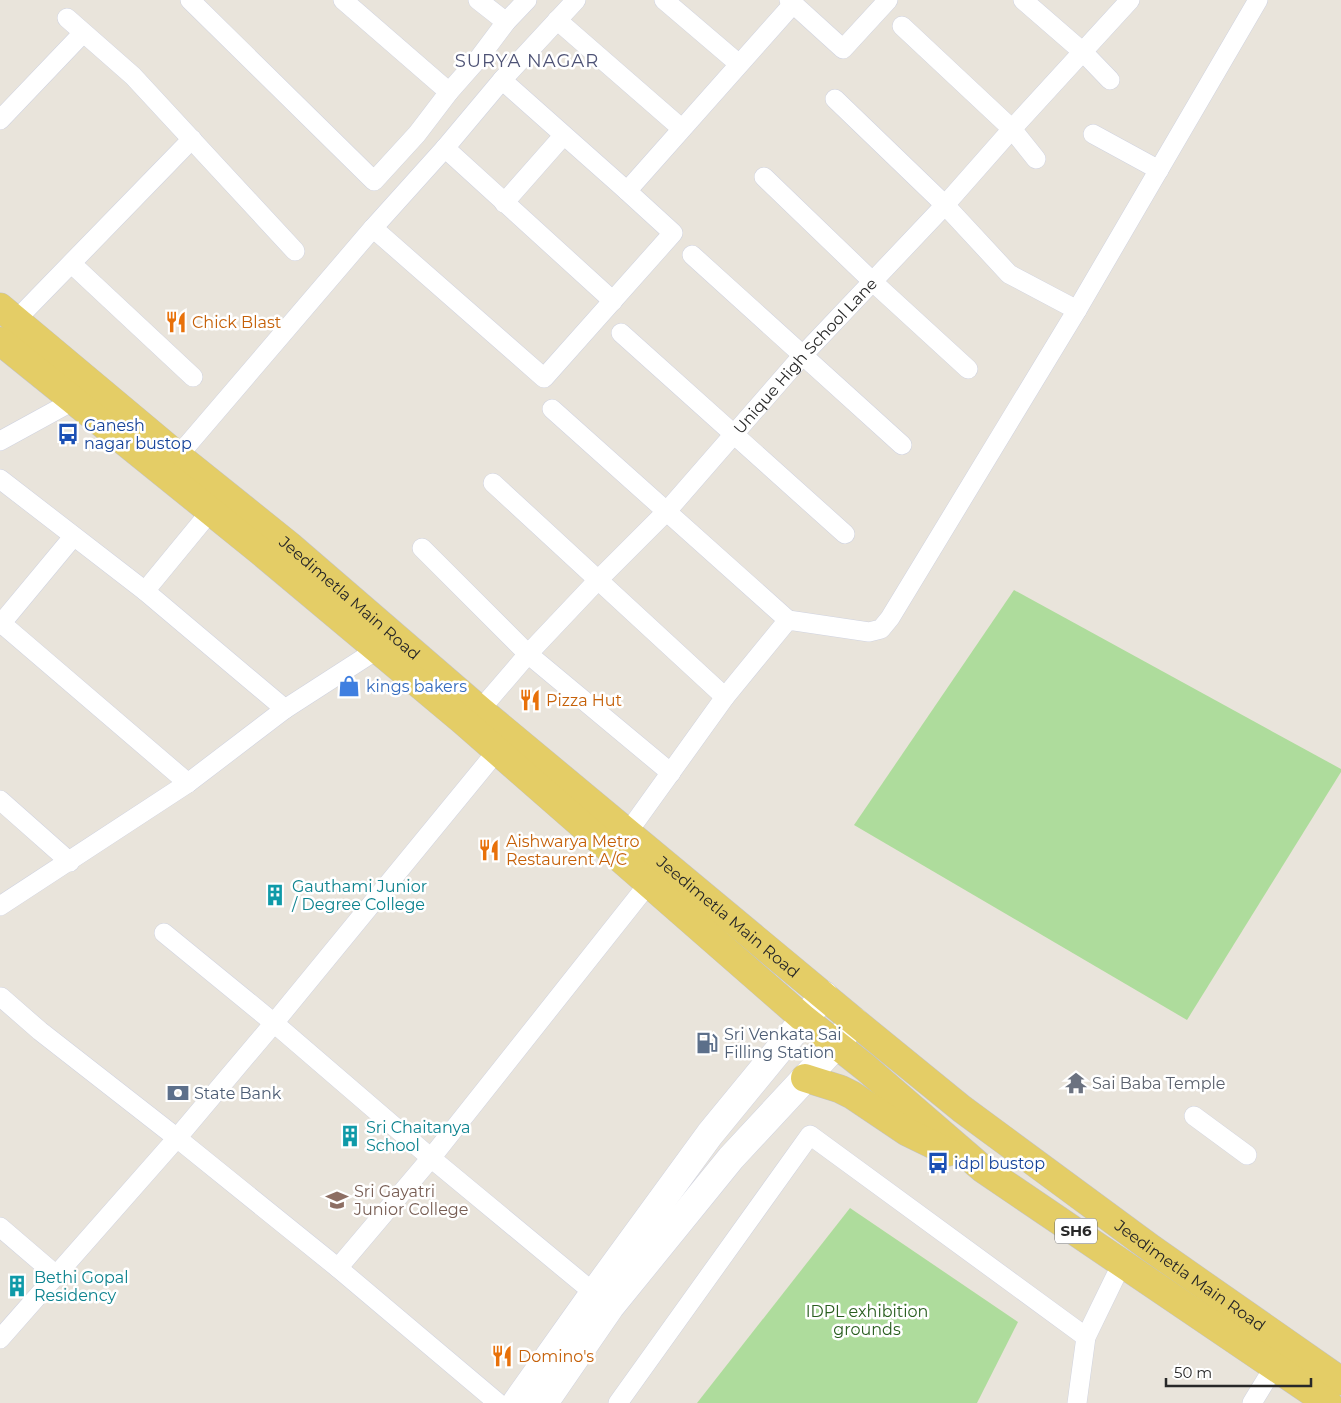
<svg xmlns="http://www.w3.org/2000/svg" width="1341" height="1403" font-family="Montserrat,sans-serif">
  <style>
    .green { fill: #aedc9c }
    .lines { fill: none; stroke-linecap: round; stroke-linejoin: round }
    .street-casing { stroke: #d0d3e0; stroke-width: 20 }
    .secondary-casing { stroke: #d0d3e0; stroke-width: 29 }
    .primary-casing { stroke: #c3c3c3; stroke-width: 29 }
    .street { stroke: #fff; stroke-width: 19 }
    .secondary { stroke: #fff; stroke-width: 28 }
    .primary { stroke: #e4cd66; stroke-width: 28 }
    .labels { text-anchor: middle; stroke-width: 5; stroke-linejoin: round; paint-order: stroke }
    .shield { fill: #fff; stroke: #686868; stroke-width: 1 }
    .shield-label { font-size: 15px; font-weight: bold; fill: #282828 }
    .food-label { font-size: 16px; fill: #c56008; stroke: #fff; text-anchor: start }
    .street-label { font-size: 16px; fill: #282828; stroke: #fff }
    .transit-label { font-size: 16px; fill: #164399; stroke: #fff; text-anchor: start }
    .shop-label { font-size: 16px; fill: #366cbe; stroke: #fff; text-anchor: start }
    .culture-label { font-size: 16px; fill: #0d838f; stroke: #fff; text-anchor: start }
    .service-label { font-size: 16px; fill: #4e5e75; stroke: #fff; text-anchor: start }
    .worship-label { font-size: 16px; fill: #5b616d; stroke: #fff; text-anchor: start }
    .education-label { font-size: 16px; fill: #785e54; stroke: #fff; text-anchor: start }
    .park-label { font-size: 16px; fill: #295e1f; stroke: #fff }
    .neighbourhood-label { font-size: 18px; letter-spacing: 1px; fill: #4d5275; stroke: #fff }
  </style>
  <rect width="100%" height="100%" fill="#e9e4db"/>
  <!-- green -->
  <g class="green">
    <path d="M 1014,590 L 1341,769 L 1341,772 L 1187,1020 L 854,825 Z"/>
    <path d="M 850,1208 L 1018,1322 L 977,1403 L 697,1403 Z"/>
  </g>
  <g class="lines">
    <!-- street casing -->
    <g class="street-casing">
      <g id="street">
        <path d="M 190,0 L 374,181 L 417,134 L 449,92 L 479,58 L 506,22 L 527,0"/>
        <path d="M 343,0 L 449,92"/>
        <path d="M 478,0 L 506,22"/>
        <path d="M 664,0 L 739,64"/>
        <path d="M 789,0 L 843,49 L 888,0"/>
        <path d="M 1023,0 L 1084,53 L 1110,80"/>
        <path d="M 67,18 L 133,76 L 295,251"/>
        <path d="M 557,20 L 681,128"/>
        <path d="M 902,26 L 1012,129 L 1036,159"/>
        <path d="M 502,80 L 627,191"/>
        <path d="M 835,99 L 945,205 L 1009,274 L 1077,310"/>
        <path d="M 0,120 L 83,33"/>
        <path d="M 1093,134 L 1159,170"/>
        <path d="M 445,148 L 613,301"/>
        <path d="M 764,177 L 873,282 L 968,369"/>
        <path d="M 504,203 L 563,136"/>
        <path d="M 373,228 L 544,378 L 673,233 L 627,191 L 793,4"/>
        <path d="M 692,255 L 902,445"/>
        <path d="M 72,264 L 193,377"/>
        <path d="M 15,321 L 192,139"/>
        <path d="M 621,333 L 845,534"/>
        <path d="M 552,409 L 788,620"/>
        <path d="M 0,441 L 73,401"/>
        <path d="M 178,456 L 373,228 L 445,148 L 502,80 L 576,0"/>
        <path d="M 0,479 L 145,591 L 285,709 L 188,783 L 0,906"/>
        <path d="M 493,483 L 725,697"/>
        <path d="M 422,548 L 528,654 L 671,773"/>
        <path d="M 145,591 L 210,512"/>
        <path d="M 0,622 L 188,783"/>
        <path d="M 0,625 L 73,537"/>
        <path d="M 285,709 L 378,649"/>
        <path id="s1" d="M 480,710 L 528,654 L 597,581 L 667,511 L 802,356 L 945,205 L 1012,129 L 1130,0"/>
        <path d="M 0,800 L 70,862"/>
        <path d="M 628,832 L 725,697 L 788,620 L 869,632 L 881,629 L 890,618 L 1077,310 L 1258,0"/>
        <path d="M 164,933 L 274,1023 L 497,751"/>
        <path d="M 1194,1116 L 1247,1155"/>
        <path d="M 0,1227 L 56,1275"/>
        <path d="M 338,1268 L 431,1158 L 649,883"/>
        <path d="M 0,1339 L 177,1138 L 40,1031 L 1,997"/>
        <path d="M 498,1403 L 338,1268 L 177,1138 L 274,1023 L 431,1158 L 594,1293"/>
        <path d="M 618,1403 L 810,1135 L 1086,1337"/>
        <path d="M 1077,1403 L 1086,1337 L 1122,1263"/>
        <path d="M 1252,1403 L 1274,1367"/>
      </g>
    </g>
    <!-- secondary casing -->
    <g class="secondary-casing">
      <g id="secondary">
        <path d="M 516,1403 L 594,1293 L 710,1134 L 824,995"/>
        <path d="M 544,1403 L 610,1307 L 731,1158 L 836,1045 L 854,1021"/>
      </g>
    </g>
    <!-- primary casing -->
    <g class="primary-casing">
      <g id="primary">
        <path id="s2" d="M 0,307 L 178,456 L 290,546 L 480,710 L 854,1021 L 962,1109 L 1152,1249 L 1341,1381"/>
        <path d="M 0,341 L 260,551 L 463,721 L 804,1019 L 866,1068 L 983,1169 L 1328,1403"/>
        <path d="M 805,1078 L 840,1089 L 852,1095 L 907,1132 L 948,1152"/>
      </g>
    </g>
    <!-- street -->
    <use href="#street" class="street"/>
    <!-- secondary -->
    <use href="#secondary" class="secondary"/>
    <!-- primary -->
    <use href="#primary" class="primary"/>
  </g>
  <!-- icons -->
  <defs>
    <g id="restaurant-bare" transform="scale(1.725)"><path d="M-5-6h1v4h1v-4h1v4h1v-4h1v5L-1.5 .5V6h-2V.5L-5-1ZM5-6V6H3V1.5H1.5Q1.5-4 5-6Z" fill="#e8710a" stroke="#fff" stroke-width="2.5" paint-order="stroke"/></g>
    <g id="bus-bare" transform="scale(1.725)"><path d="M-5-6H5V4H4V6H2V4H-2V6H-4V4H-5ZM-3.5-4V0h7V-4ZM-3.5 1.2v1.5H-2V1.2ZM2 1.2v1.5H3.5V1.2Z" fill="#1a4fb4" stroke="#fff" stroke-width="2.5" paint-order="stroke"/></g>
    <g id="shop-bare" transform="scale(1.725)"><path d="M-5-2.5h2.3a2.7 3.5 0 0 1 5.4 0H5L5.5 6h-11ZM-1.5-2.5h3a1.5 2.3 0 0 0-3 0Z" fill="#3f7fe0" stroke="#fff" stroke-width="2.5" paint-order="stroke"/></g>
    <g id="building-bare" transform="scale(1.725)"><path d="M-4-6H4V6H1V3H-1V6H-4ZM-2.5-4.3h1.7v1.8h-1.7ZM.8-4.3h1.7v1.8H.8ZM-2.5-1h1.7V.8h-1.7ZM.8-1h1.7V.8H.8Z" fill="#0f9aa8" stroke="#fff" stroke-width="2.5" paint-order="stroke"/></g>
    <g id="fuel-bare" transform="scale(1.725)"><path d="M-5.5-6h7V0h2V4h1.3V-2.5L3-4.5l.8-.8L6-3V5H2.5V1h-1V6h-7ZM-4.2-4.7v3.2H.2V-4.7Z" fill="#5c6f8a" stroke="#fff" stroke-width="2.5" paint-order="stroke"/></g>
    <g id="temple-bare" transform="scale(1.725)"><path d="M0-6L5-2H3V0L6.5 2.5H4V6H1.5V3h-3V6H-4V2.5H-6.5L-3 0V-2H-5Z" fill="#6b7280" stroke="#fff" stroke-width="2.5" paint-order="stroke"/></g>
    <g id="bank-bare" transform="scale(1.725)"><path d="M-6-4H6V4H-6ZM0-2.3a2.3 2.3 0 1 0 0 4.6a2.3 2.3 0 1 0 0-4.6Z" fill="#5c6f8a" stroke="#fff" stroke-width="2.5" paint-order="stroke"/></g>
    <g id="university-bare" transform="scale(1.725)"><path d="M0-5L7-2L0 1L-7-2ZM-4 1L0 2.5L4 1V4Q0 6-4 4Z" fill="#8d6e63" stroke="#fff" stroke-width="2.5" paint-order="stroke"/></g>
  </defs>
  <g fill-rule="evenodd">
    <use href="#restaurant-bare" x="176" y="322"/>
    <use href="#bus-bare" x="68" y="434"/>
    <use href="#shop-bare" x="349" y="686"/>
    <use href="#restaurant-bare" x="530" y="700"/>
    <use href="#restaurant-bare" x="489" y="850"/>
    <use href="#building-bare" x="275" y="895"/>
    <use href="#fuel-bare" x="707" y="1043"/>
    <use href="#temple-bare" x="1076" y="1083"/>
    <use href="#bank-bare" x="178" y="1093"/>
    <use href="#building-bare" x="350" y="1136"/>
    <use href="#bus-bare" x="938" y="1163"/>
    <use href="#university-bare" x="337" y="1200"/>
    <use href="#building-bare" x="17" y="1286"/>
    <use href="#restaurant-bare" x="502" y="1356"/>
  </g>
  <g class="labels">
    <!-- shield labels -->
    <rect class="shield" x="1055" y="1218.5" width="42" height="25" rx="4"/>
    <g class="shield-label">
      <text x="1076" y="1236">SH6</text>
    </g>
    <!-- food labels -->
    <g class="food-label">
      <text x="192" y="328">Chick Blast</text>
      <text x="546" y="706">Pizza Hut</text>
      <text x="506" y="847">Aishwarya Metro<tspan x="506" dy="18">Restaurent A/C</tspan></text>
      <text x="518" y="1362">Domino's</text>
    </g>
    <!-- street labels -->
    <g class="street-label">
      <text dy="6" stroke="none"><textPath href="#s1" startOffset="481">Unique High School Lane</textPath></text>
      <text dy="6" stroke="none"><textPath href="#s2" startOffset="455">Jeedimetla Main Road</textPath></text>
      <text dy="6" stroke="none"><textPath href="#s2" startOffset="950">Jeedimetla Main Road</textPath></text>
      <text dy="6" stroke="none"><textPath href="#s2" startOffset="1535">Jeedimetla Main Road</textPath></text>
    </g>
    <!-- transit labels -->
    <g class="transit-label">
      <text x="84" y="431">Ganesh<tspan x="84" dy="18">nagar bustop</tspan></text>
      <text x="954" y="1169">idpl bustop</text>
    </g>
    <!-- shop labels -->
    <g class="shop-label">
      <text x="366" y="692">kings bakers</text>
    </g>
    <!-- culture labels -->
    <g class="culture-label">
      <text x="292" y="892">Gauthami Junior<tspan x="292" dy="18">/ Degree College</tspan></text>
      <text x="366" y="1133">Sri Chaitanya<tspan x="366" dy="18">School</tspan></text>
      <text x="34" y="1283">Bethi Gopal<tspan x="34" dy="18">Residency</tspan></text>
    </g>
    <!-- service labels -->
    <g class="service-label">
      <text x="724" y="1040">Sri Venkata Sai<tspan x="724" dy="18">Filling Station</tspan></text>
      <text x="194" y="1099">State Bank</text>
    </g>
    <!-- worship labels -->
    <g class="worship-label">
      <text x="1092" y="1089">Sai Baba Temple</text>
    </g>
    <!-- education labels -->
    <g class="education-label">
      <text x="354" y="1197">Sri Gayatri<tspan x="354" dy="18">Junior College</tspan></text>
    </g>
    <!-- park labels -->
    <g class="park-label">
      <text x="867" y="1317">IDPL exhibition<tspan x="867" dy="18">grounds</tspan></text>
    </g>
    <!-- neighbourhood labels -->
    <g class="neighbourhood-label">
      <text x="527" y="67">SURYA NAGAR</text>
    </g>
  </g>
  <!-- scale -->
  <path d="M1166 1378v8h145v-8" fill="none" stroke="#282828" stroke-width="2.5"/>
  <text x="1174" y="1378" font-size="15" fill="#282828" stroke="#ffffff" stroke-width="4" paint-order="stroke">50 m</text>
</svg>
